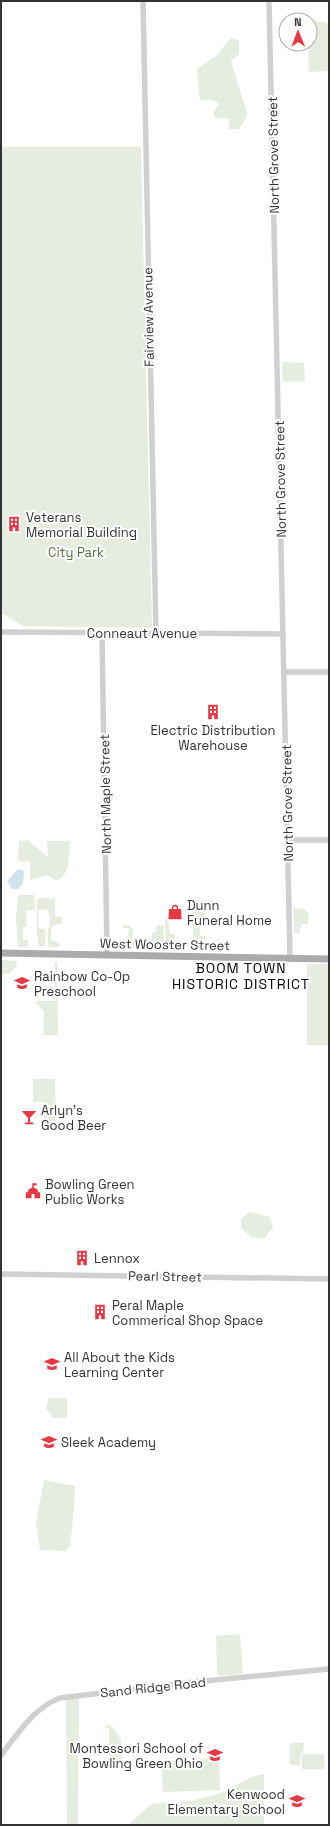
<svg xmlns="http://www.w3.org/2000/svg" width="330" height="1826" font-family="'Space Grotesk',sans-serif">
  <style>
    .green { fill: #e6ecdf }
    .water { fill: #cfe2ee }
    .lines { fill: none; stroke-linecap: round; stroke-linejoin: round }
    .minor { stroke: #d0d0d0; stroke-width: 5.5 }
    .major { stroke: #ababab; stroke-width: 7 }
    .labels { text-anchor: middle; stroke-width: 4; stroke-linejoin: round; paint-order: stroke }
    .street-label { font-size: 13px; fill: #333; stroke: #fff }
    .poi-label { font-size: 13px; fill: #333; stroke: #fff; text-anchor: start }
    .park-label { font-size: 13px; fill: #56703f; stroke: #fff }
    .neighbourhood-label { font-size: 14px; letter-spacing: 1px; fill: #000; stroke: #fff }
  </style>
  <rect width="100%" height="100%" fill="#fff"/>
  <!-- green -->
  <g class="green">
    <path d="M 310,21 L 326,22 L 329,26 L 329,71 L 309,72 L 308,44 L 310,44 Z"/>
    <path d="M 231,38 L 239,40 L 239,54 L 231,61 L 247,113 L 246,118 L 239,129 L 228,129 L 230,119 L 215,118 L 213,112 L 219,104 L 213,100 L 200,100 L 197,69 L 216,56 Z"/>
    <path d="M 1,147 L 141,147 L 152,628 L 23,626 L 1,613 Z"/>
    <path d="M 282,362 L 304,363 L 305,381 L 283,382 Z"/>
    <path d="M 28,840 L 48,857 L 47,841 L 70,841 L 68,868 L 61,879 L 55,880 L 48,875 L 30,880 L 30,861 L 18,861 L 19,841 Z"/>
    <path d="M 18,895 L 34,895 L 35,910 L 26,910 L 27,927 L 23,927 L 23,940 L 28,940 L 28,947 L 18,947 L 16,918 Z"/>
    <path d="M 39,898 L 55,899 L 55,916 L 62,917 L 62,924 L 55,924 L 55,926 L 52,926 L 51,928 L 51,940 L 59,943 L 59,947 L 49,947 C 48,942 47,936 48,930 C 49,925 53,915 46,909 L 38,910 L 39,929 L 45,929 L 45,946 L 39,947 L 37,933 L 37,899 Z"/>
    <path d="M 192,898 L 195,901 L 212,900 L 211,905 L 204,906 L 204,921 L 200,922 L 200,936 L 205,936 L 205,949 L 193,949 L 193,906 L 191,899 Z"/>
    <path d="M 293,906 L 296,909 L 302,908 L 308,912 L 308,924 L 301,924 L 300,933 L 294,933 Z"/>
    <path d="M 165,918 L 168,918 L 170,934 L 175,934 L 175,949 L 166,949 Z"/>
    <path d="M 123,925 L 131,926 L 131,929 L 133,928 L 132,940 L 141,941 L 141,948 L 124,948 L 122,946 L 122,941 L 128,941 L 129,928 L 123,928 Z"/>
    <path d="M 157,925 L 164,926 L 163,949 L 151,949 L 152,933 L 156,932 Z"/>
    <path d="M 1,960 L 17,961 L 16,967 L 10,973 L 1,975 Z"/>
    <path d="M 55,962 L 57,962 L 58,1035 L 41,1035 L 44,1033 L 44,1011 L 36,1004 L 36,1001 L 55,1001 Z"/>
    <rect x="307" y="964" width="22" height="81"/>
    <path d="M 33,1079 L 55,1079 L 56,1129 L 44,1130 L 43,1102 L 33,1102 Z"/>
    <path d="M 249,1212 L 270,1217 L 273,1227 L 264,1239 L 251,1237 L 241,1228 L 241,1219 Z"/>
    <path d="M 49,1398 L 67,1398 L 67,1418 L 53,1418 L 46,1408 Z"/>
    <path d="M 44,1480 L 75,1486 L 74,1509 L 70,1546 L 65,1551 L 40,1550 L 36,1522 Z"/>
    <path d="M 240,1634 L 243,1674 L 219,1676 L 217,1671 L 216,1636 Z"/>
    <path d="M 79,1697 L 78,1825 L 67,1825 L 66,1699 Z"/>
    <path d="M 107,1725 L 112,1726 L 121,1740 L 122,1762 L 109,1761 L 109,1728 L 104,1728 Z"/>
    <path d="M 290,1743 L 304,1743 L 303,1752 L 301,1753 L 300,1765 L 291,1765 L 289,1763 Z"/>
    <rect x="302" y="1754" width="22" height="15"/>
    <path d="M 219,1758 L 220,1790 L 163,1792 L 161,1761 Z"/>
    <path d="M 264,1774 L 264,1825 L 128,1825 L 151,1804 L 191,1801 L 221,1793 L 251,1777 Z"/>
  </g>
  <!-- water -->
  <path class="water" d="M 18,869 L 24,871 L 23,884 L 18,889 L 12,889 L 7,881 Z"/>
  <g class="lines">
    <!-- minor -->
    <g class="minor">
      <path d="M 143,1 L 156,633"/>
      <path d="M 269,1 L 290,958"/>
      <path d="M 1,632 L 283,634"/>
      <path d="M 102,633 L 107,955"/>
      <path d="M 284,672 L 329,672"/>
      <path d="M 287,840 L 329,840"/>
      <path d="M 1,1274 L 329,1279"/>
      <path d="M 1,1755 C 18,1734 33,1708 60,1698 L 184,1683 L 329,1669"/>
    </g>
    <!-- major -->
    <path class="major" d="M 1,953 L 329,959"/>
  </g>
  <!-- icons -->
  <defs>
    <g id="building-bare" transform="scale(1.2)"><path d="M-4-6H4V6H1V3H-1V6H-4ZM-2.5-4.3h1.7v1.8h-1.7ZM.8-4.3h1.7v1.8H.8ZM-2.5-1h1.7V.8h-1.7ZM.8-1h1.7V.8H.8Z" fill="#e63946" stroke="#fff" stroke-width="2.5" paint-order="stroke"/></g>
    <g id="shop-bare" transform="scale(1.2)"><path d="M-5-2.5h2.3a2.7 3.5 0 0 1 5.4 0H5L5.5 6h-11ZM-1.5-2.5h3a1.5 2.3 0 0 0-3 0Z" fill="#e63946" stroke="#fff" stroke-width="2.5" paint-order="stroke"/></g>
    <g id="school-bare" transform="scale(1.2)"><path d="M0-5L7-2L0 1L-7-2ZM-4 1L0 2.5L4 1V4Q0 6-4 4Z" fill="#e63946" stroke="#fff" stroke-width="2.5" paint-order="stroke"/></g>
    <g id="bar-bare" transform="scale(1.2)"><path d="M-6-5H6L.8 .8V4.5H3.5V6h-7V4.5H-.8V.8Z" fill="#e63946" stroke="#fff" stroke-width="2.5" paint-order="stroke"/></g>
    <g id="civic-bare" transform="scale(1.2)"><path d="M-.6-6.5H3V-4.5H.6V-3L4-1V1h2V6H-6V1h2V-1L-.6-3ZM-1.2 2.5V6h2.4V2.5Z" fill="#e63946" stroke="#fff" stroke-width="2.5" paint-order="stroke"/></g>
  </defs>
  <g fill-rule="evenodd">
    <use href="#building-bare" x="14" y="524"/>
    <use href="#building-bare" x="213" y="712"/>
    <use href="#shop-bare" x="175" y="912"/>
    <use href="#school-bare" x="22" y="983"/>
    <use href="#bar-bare" x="29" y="1117"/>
    <use href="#civic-bare" x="33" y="1191"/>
    <use href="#building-bare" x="82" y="1258"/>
    <use href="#building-bare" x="100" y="1312"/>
    <use href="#school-bare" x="52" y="1364"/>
    <use href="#school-bare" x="49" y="1442"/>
    <use href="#school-bare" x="215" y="1755"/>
    <use href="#school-bare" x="297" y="1801"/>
  </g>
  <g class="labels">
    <!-- street labels -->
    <g class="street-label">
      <text transform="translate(273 155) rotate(-91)" y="5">North Grove Street</text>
      <text transform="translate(148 317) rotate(-91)" y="5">Fairview Avenue</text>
      <text transform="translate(280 479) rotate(-91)" y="5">North Grove Street</text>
      <text x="142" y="638">Conneaut Avenue</text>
      <text transform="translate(105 794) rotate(-91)" y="5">North Maple Street</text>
      <text transform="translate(287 803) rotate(-91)" y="5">North Grove Street</text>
      <text transform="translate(165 944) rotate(1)" y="5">West Wooster Street</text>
      <text transform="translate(165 1276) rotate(1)" y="5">Pearl Street</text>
      <text transform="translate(153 1687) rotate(-6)" y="5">Sand Ridge Road</text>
    </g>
    <!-- poi labels -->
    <g class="poi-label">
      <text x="26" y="522">Veterans<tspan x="26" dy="15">Memorial Building</tspan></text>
      <text x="213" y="735" text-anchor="middle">Electric Distribution<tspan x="213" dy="15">Warehouse</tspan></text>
      <text x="187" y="910">Dunn<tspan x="187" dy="15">Funeral Home</tspan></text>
      <text x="34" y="981">Rainbow Co-Op<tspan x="34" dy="15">Preschool</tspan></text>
      <text x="41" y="1115">Arlyn's<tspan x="41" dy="15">Good Beer</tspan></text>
      <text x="45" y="1189">Bowling Green<tspan x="45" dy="15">Public Works</tspan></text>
      <text x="94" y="1263">Lennox</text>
      <text x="112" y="1310">Peral Maple<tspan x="112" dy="15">Commerical Shop Space</tspan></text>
      <text x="64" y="1362">All About the Kids<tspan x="64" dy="15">Learning Center</tspan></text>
      <text x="61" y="1447">Sleek Academy</text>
      <text x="203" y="1753" text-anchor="end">Montessori School of<tspan x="203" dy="15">Bowling Green Ohio</tspan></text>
      <text x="285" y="1799" text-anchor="end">Kenwood<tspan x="285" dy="15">Elementary School</tspan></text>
    </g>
    <!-- park labels -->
    <g class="park-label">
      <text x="76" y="557">City Park</text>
    </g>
    <!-- neighbourhood labels -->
    <g class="neighbourhood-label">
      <text x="241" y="973">BOOM TOWN<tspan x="241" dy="16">HISTORIC DISTRICT</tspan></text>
    </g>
  </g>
  <!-- border -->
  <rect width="330" height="1826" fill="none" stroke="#333333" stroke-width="4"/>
  <!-- north arrow -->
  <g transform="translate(298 32) rotate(359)"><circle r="19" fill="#ffffff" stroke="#adadad"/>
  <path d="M0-3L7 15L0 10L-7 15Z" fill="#e63946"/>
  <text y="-6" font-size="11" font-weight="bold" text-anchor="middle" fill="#333333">N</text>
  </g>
</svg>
